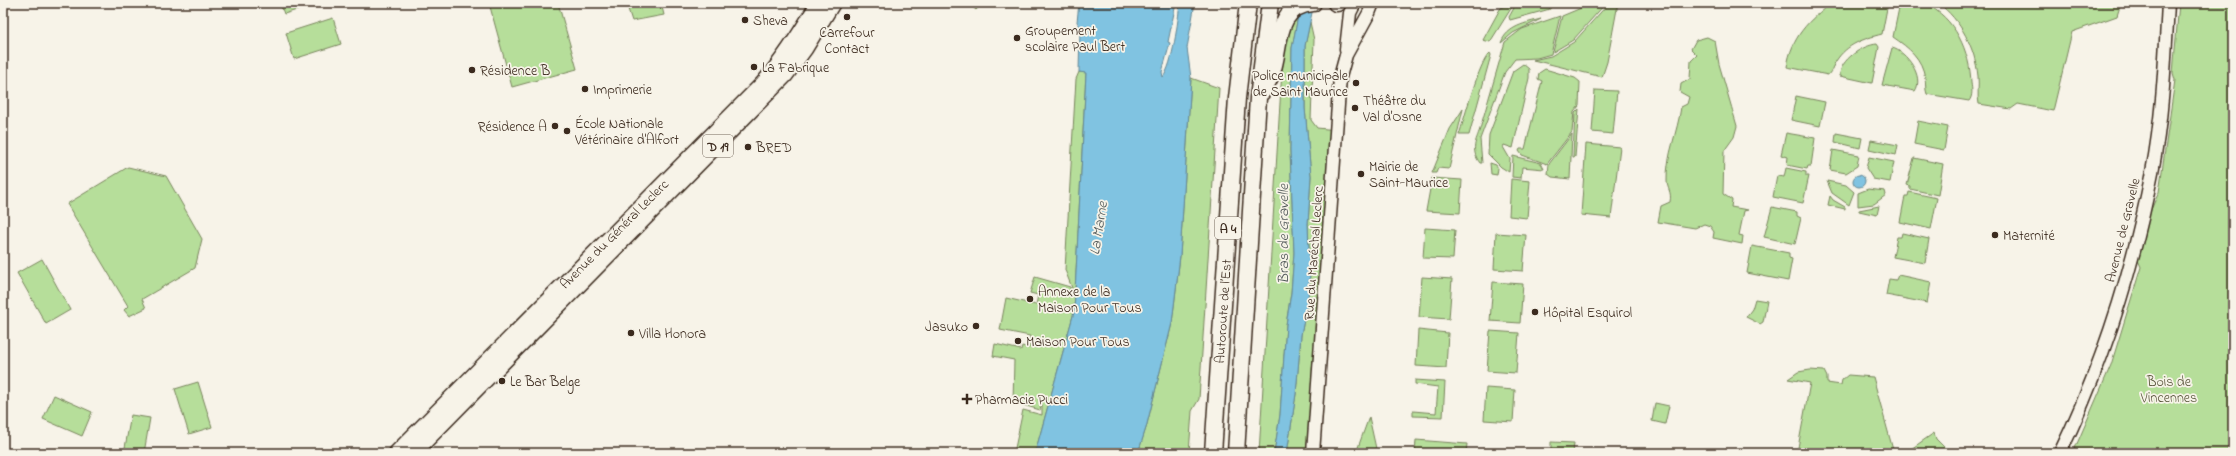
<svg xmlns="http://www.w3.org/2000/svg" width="2236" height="456" font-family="'Indie Flower',sans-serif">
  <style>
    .green { fill: #b6de9a; stroke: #78845c }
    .water { fill: #80c3e1; stroke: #648693 }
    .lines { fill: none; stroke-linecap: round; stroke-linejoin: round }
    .secondary-casing { stroke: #3b2a1e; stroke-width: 15 }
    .primary-casing { stroke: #3b2a1e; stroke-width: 17 }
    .highway-casing { stroke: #3b2a1e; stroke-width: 19 }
    .secondary { stroke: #f7f3e8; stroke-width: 12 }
    .primary { stroke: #f7f3e8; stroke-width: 14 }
    .highway { stroke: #f7f3e8; stroke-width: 16 }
    .poi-dot { fill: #3b2a1e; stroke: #f7f3e8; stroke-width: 1.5 }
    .labels { text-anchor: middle; stroke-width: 3.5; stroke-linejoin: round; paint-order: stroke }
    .shield { fill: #f7f3e8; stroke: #73665b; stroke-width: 1 }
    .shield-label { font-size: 13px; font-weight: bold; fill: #3b2a1e }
    .poi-label { font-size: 14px; fill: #3b2a1e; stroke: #f7f3e8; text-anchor: start }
    .street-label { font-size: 14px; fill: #3b2a1e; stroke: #f7f3e8 }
    .park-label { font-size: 14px; fill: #5a573d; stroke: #f7f3e8 }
    .water-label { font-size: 15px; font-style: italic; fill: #505858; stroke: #f7f3e8 }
  </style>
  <rect width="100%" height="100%" fill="#f7f3e8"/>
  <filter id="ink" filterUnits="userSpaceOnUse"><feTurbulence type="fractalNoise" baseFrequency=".025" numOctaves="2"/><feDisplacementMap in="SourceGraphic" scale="8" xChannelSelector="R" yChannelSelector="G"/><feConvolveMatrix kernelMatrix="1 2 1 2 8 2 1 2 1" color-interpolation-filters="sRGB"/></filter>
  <g filter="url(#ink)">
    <!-- green -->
    <g class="green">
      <path d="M 280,3 L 320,3 L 284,14 Z"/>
      <path d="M 489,3 L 558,3 L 577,69 L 512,87 Z"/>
      <path d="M 626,3 L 661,3 L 664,15 L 632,21 Z"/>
      <path d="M 968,3 L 983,3 L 976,10 Z"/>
      <path d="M 1507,3 L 1550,3 L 1550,9 L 1510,20 L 1509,17 L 1514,8 L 1512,7 L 1490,42 L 1483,40 L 1500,9 Z"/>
      <path d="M 1593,3 L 1606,3 L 1573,40 L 1553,52 L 1562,16 Z"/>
      <path d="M 1609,3 L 1617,3 L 1617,9 L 1607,62 L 1602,77 L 1533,60 L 1551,56 L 1574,42 Z"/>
      <path d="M 1832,3 L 1888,3 L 1882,34 C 1863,39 1847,44 1836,61 C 1833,65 1832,71 1828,75 L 1787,67 C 1791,38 1809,19 1832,3 Z"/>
      <path d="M 1900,3 C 1907,3 1918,1 1925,4 C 1955,17 1970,52 1971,83 C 1972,89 1973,96 1969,101 L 1927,94 C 1925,89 1926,83 1925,78 C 1922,58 1909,48 1893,37 Z"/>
      <path d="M 1938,3 L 2121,3 L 2117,16 L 2072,32 L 2053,111 L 2018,104 L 2011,109 L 1979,104 C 1977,96 1979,85 1978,76 C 1975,48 1961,20 1938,3 Z"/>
      <path d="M 2179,3 L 2233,3 L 2233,453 L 2073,453 L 2111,365 L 2141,267 L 2137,258 L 2144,225 L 2159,192 L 2175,80 L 2173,73 Z"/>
      <path d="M 1295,15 L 1298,16 L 1292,48 L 1290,150 L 1294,253 L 1291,293 L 1286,325 L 1280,415 L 1274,453 L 1259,453 L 1283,53 L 1287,30 Z"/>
      <path d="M 1560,16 L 1551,54 L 1537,58 L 1515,59 L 1505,72 L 1480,139 L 1482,163 L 1480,163 C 1470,150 1476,141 1480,129 L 1505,42 L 1522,29 Z"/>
      <path d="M 333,18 L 341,44 L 294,59 L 286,33 Z"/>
      <path d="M 1541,19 L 1513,33 L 1501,43 C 1507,26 1526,23 1541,19 Z"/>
      <path d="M 1310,22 L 1314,40 L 1311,120 L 1317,128 L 1337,130 L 1307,453 L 1287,453 L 1296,394 L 1301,335 L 1308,299 L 1310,273 L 1308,224 L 1311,176 L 1305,108 L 1305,46 Z"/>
      <path d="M 1707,37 L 1715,41 L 1719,64 L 1737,126 L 1734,137 L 1724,151 L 1723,194 L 1732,200 L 1731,207 L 1748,210 L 1744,211 L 1739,235 L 1743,236 L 1742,244 L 1713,238 L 1714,232 L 1710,226 L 1704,224 L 1695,228 L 1658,222 L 1661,206 L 1670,202 C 1672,191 1667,189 1667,181 C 1666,156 1678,131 1681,107 L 1687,104 L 1689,97 L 1680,92 L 1681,84 L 1690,79 L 1691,61 L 1697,55 L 1691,49 L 1696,40 Z"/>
      <path d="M 1877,44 L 1879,47 L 1872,83 L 1840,76 C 1839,60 1863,45 1877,44 Z"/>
      <path d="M 1892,48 C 1906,51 1925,77 1915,91 L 1882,85 Z"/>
      <path d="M 1490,53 L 1491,55 L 1469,135 L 1459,135 C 1464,120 1479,61 1490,53 Z"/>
      <path d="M 1523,64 L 1529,69 L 1529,78 L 1513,148 L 1504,145 L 1503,147 L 1510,159 L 1509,172 L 1501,167 L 1488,154 L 1489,135 L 1513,71 Z"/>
      <path d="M 1545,69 L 1575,78 L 1580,82 L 1579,106 L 1574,112 L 1572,132 L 1547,164 L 1522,155 L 1519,151 L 1520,149 L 1525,149 L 1542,81 L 1538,79 L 1539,73 Z"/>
      <path d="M 1079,72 L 1086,72 L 1074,312 L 1035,453 L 1014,453 L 1023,410 L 1042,415 L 1042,404 L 1040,410 L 1013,402 L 1014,360 L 993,356 L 995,344 L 1021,350 L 1022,346 L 1029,348 L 1030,336 L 1000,330 L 1006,298 L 1036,305 L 1038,295 L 1030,293 L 1035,277 L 1070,287 L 1071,292 L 1072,288 L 1065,270 L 1076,79 Z"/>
      <path d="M 1191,78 L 1219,88 L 1199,399 L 1192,411 L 1189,453 L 1138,453 L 1146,428 L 1172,323 L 1180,256 Z"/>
      <path d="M 1595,90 L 1617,91 L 1613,134 L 1592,132 Z"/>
      <path d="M 1796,96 L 1825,102 L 1820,126 L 1791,120 Z"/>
      <path d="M 1463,109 L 1449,169 L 1438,168 L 1436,173 L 1432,173 L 1450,129 Z"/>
      <path d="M 1579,109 L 1575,157 L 1573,157 L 1575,113 Z"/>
      <path d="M 1918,121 L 1948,127 L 1944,150 L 1914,144 Z"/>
      <path d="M 1786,133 L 1815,138 L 1811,166 L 1808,166 L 1807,169 L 1787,165 L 1788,157 L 1781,155 Z"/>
      <path d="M 1836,133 L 1862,138 L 1860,148 L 1835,142 Z"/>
      <path d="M 1572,134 L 1570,179 L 1552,177 L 1548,174 L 1549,164 Z"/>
      <path d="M 1871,140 L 1898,145 L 1896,155 L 1869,149 Z"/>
      <path d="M 1586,144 L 1620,147 L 1611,218 L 1581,215 Z"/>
      <path d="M 1833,150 L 1859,155 L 1857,166 L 1846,173 L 1830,170 Z"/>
      <path d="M 1513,156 L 1541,163 L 1544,169 L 1522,167 L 1521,178 L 1512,177 Z"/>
      <path d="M 1869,157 L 1894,162 L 1890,182 L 1873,179 L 1866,168 Z"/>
      <path d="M 1914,158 L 1943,164 L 1938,195 L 1910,189 L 1910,186 L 1907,185 Z"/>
      <path d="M 1490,163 L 1496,165 L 1498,168 L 1497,175 L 1491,174 Z"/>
      <path d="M 128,167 L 166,176 L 202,239 L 195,268 L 142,299 L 146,308 L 129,316 L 124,310 L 128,306 L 67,204 Z"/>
      <path d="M 1786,168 L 1806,172 L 1806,176 L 1809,176 L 1803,203 L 1773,197 L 1777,176 L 1784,177 Z"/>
      <path d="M 1432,178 L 1462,180 L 1460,213 L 1426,211 Z"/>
      <path d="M 1511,179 L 1530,181 L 1527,218 L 1509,216 Z"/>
      <path d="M 1827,181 L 1846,185 L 1854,192 L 1849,205 L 1832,193 Z"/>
      <path d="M 1868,189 L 1885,191 L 1886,195 L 1874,204 L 1858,206 L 1858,193 Z"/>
      <path d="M 1909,192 L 1937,198 L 1931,229 L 1900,222 L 1905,196 L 1908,196 Z"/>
      <path d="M 1830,196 L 1833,200 L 1845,207 L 1845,209 L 1828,205 Z"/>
      <path d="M 1879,206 L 1877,215 L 1859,211 L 1859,210 Z"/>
      <path d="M 1772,207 L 1797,212 L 1797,216 L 1801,218 L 1795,244 L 1764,237 Z"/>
      <path d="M 1425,228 L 1455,230 L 1453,259 L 1423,258 Z"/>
      <path d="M 1496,233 L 1526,235 L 1523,271 L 1494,269 Z"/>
      <path d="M 1902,233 L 1929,239 L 1925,263 L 1893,257 L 1897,237 L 1901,237 Z"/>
      <path d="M 1752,246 L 1789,253 L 1789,258 L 1792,259 L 1788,281 L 1747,273 Z"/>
      <path d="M 42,259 L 70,310 L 46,324 L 17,273 Z"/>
      <path d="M 1898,275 L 1931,282 L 1927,303 L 1886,295 L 1889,279 L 1896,280 Z"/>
      <path d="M 1422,277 L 1452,279 L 1449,319 L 1419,317 Z"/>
      <path d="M 1493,282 L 1523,284 L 1520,323 L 1490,321 Z"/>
      <path d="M 1755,299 L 1767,301 L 1763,322 L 1760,324 L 1746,317 L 1752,309 Z"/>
      <path d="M 1418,330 L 1448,333 L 1446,368 L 1416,366 Z"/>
      <path d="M 1490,331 L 1519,333 L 1516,373 L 1487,371 Z"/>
      <path d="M 1810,370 L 1824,371 L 1827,377 L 1827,383 L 1841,385 L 1842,380 L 1848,375 L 1873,377 L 1893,450 L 1911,449 L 1934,433 L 1936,439 L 1950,453 L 1797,453 L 1810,383 L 1788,379 L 1798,372 Z"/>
      <path d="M 1415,380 L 1445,382 L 1443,417 L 1413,416 L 1413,411 L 1436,413 L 1438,387 L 1415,384 Z"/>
      <path d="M 198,382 L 212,427 L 189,434 L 175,389 Z"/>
      <path d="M 1486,388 L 1515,390 L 1513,422 L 1484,420 Z"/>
      <path d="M 54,395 L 92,412 L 82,436 L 43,419 Z"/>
      <path d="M 1655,403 L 1669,406 L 1665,424 L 1652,421 Z"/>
      <path d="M 131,415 L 150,418 L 144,453 L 124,453 Z"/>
      <path d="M 1369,417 L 1377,453 L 1356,453 Z"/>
      <path d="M 1416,440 L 1467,444 L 1466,453 L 1415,453 Z"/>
      <path d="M 1551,442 L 1574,443 L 1573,453 L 1551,453 Z"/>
    </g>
    <!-- water -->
    <g class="water">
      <path d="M 1079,3 L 1176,3 L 1168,42 L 1170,43 L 1162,72 L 1163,77 C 1173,65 1178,20 1180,3 L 1195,3 L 1187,48 L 1191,78 L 1180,256 L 1172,323 L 1146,428 L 1138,453 L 1035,453 L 1074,312 L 1086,73 L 1079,72 L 1080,26 L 1077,22 Z"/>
      <path d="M 1314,3 L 1305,46 L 1305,108 L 1311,176 L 1308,224 L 1310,273 L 1308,299 L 1301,335 L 1296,394 L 1287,453 L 1274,453 L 1280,415 L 1286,325 L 1291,293 L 1294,253 L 1290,150 L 1292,48 L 1298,16 Z"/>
      <circle cx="1859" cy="181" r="6"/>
    </g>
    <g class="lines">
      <!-- secondary casing -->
      <g class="secondary-casing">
        <g id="secondary">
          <path d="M 1346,49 L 1350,13 L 1355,3"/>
          <path d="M 1313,453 L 1340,77 L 1346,55 L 1369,13 L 1373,3"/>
          <path d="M 2060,453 C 2103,364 2133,269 2152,172 C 2163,116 2165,59 2168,3"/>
        </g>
      </g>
      <!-- primary casing -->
      <g class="primary-casing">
        <g id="primary">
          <path id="s1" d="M 396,453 L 762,84 C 784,59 801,32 818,3"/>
          <path d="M 414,453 L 786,75 L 805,49 L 833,3"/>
        </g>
      </g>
      <!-- highway casing -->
      <g class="highway-casing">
        <g id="highway">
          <path d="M 1336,3 L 1337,3"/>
          <path d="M 1262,92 C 1265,86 1270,79 1272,72 C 1281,47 1274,6 1313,3"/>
          <path id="s2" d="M 1213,453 L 1237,98 L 1248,3"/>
          <path d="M 1236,453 L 1258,98 L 1270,3"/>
        </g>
      </g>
      <!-- secondary -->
      <use href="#secondary" class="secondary"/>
      <!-- primary -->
      <use href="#primary" class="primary"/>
      <!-- highway -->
      <use href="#highway" class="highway"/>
    </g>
  </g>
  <!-- markers -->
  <g class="poi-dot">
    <circle cx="847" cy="17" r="4"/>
    <circle cx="745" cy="20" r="4"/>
    <circle cx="1017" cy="38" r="4"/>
    <circle cx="754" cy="67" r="4"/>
    <circle cx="472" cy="70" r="4"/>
    <circle cx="1356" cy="83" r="4"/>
    <circle cx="585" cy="89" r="4"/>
    <circle cx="1355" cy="108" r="4"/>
    <circle cx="555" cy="126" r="4"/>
    <circle cx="567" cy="131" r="4"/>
    <circle cx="748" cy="147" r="4"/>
    <circle cx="1361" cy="174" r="4"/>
    <circle cx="1995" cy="235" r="4"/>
    <circle cx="1030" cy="299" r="4"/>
    <circle cx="1535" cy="312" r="4"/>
    <circle cx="976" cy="326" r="4"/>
    <circle cx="631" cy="333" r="4"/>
    <circle cx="1018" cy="341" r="4"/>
    <circle cx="502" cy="381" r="4"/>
    <path d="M965 393h4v4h4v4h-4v4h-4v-4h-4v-4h4z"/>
  </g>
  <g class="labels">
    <!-- shield labels -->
    <g class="shield">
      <rect x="703" y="135" width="30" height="22" rx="3"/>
      <rect x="1215" y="217" width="26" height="22" rx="3"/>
    </g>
    <g class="shield-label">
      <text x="718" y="151">D 19</text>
      <text x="1228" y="233">A 4</text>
    </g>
    <!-- poi labels -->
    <g class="poi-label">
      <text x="753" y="25">Sheva</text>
      <text x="1025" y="35">Groupement<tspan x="1025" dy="16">scolaire Paul Bert</tspan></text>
      <text x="847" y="37" text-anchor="middle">Carrefour<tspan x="847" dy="16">Contact</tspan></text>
      <text x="762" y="72">La Fabrique</text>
      <text x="480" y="75">Résidence B</text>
      <text x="1348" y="80" text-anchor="end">Police municipale<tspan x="1348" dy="16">de Saint Maurice</tspan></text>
      <text x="593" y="94">Imprimerie</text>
      <text x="1363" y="105">Théâtre du<tspan x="1363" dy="16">Val d’Osne</tspan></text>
      <text x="575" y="128">École Nationale<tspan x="575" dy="16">Vétérinaire d'Alfort</tspan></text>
      <text x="547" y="131" text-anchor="end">Résidence A</text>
      <text x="756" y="152">BRED</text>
      <text x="1369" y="171">Mairie de<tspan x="1369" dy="16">Saint-Maurice</tspan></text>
      <text x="2003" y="240">Maternité</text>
      <text x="1038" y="296">Annexe de la<tspan x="1038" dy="16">Maison Pour Tous</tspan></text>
      <text x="1543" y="317">Hôpital Esquirol</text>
      <text x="968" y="331" text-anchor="end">Jasuko</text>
      <text x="639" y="338">Villa Honora</text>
      <text x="1026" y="346">Maison Pour Tous</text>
      <text x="510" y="386">Le Bar Belge</text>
      <text x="975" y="404">Pharmacie Pucci</text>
    </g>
    <!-- street labels -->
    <g class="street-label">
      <text transform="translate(2122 230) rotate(-76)" y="5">Avenue de Gravelle</text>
      <text dy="5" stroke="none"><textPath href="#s1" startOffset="309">Avenue du Général Leclerc</textPath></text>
      <text transform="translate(1313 253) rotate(-86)" y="5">Rue du Maréchal Leclerc</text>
      <text dy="5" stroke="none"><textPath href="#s2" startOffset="142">Autoroute de l’Est</textPath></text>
    </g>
    <!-- park labels -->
    <g class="park-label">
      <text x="2169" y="386">Bois de<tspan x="2169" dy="16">Vincennes</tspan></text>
    </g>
    <!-- water labels -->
    <g class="water-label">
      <text transform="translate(1098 228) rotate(-81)" y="5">La Marne</text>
      <text transform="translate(1283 234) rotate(-90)" y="5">Bras de Gravelle</text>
    </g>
  </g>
  <!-- margin -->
  <rect width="2236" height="456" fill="none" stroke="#f7f3e8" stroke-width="16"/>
  <rect x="8" y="8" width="2220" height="440" fill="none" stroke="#3b2a1e" stroke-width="1.5" filter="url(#ink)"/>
</svg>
